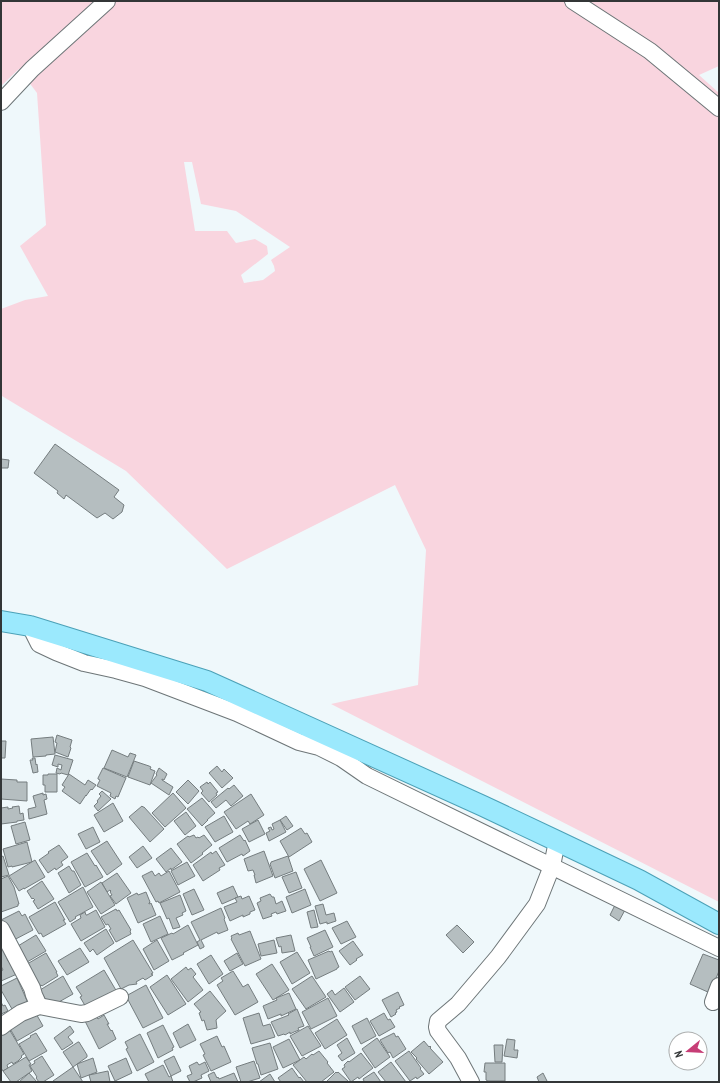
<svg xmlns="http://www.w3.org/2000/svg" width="720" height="1083" font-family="'PT Sans Narrow',sans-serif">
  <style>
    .green { fill: #f9d5df; fill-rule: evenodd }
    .building { fill: #b5bec0; stroke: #757d7f }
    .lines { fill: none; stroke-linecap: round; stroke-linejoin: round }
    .minor-casing { stroke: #6d7577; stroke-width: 18 }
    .major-casing { stroke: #4ca1b7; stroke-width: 22 }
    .minor { stroke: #fff; stroke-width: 16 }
    .major { stroke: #9be9fd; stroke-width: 20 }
  </style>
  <rect width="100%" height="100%" fill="#eff8fb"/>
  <!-- green -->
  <path class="green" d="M 1,1 L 719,1 L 719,66 L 699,75 L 719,93 L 719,902 L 331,704 L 418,685 L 426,550 L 395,485 L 227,569 L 126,471 L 2,396 L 1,396 L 1,309 L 25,300 L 48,296 L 20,246 L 46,225 L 37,93 L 19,69 L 1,86 ZM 184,162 L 192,162 L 201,204 L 236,211 L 290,247 L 271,260 L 274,266 L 275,271 L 263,280 L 244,283 L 241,275 L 268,254 L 267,246 L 255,239 L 236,243 L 227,231 L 195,231 Z"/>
  <!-- building -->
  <g class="building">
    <path d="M 55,444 L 119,490 L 114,497 L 124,505 L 122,512 L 113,519 L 105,513 L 97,518 L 66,495 L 64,499 L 57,493 L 58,491 L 34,473 Z"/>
    <path d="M 1,459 L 9,460 L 8,468 L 1,468 Z"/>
    <path d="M 57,735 L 72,740 L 70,747 L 71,748 L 68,757 L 55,752 L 57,743 L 55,742 Z"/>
    <path d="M 53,737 L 55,754 L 46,755 L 46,756 L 33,757 L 31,739 Z"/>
    <path d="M 1,741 L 6,741 L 5,758 L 1,758 Z"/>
    <path d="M 112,750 L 128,757 L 130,753 L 136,755 L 127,777 L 104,768 Z"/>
    <path d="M 55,755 L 73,760 L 68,775 L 61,773 L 60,774 L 56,773 L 57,768 L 61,770 L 62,765 L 58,764 L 58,767 L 52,765 Z"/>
    <path d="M 32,758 L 35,758 L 36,765 L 37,764 L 38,772 L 33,773 L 30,760 L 33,760 Z"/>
    <path d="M 134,761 L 149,766 L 151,767 L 150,769 L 155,771 L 150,785 L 128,777 Z"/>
    <path d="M 217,766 L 222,772 L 224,769 L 233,778 L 222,788 L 209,773 Z"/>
    <path d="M 103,768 L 126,778 L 118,797 L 116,796 L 115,799 L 110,796 L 111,793 L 97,786 L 100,780 L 98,779 L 98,778 Z"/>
    <path d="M 159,768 L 167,774 L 164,780 L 162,779 L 162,780 L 173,787 L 169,795 L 151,783 L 157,775 L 156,774 Z"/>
    <path d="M 48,774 L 57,774 L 57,792 L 45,792 L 45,785 L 43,785 L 43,775 L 48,775 Z"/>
    <path d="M 69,774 L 85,785 L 88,780 L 96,785 L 92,790 L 91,789 L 86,796 L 86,795 L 80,804 L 62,791 L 65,787 L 62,785 Z"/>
    <path d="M 1,779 L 17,780 L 17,782 L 27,782 L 27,801 L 1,799 Z"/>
    <path d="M 188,780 L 199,791 L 188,804 L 176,792 Z"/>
    <path d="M 207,782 L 208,784 L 210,782 L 218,792 L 216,793 L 217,795 L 209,802 L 201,793 L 203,791 L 200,787 Z"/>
    <path d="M 234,785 L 243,796 L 231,806 L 226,800 L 216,808 L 211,802 L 228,788 L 229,789 Z"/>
    <path d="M 102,791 L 111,799 L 98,811 L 94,806 L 98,802 L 97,801 L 101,796 L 99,794 Z"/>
    <path d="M 43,793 L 43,795 L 46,794 L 47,799 L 44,800 L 47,814 L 29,819 L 28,809 L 36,807 L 33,796 Z"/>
    <path d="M 173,793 L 186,808 L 165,827 L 152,813 Z"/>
    <path d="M 251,794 L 264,815 L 250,824 L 248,821 L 236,829 L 224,812 Z"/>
    <path d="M 202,798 L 215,813 L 207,820 L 208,820 L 202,826 L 187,809 Z"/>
    <path d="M 113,803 L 123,821 L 104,832 L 94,815 Z"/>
    <path d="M 19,806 L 20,814 L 23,813 L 24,820 L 17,821 L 17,822 L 1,824 L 1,808 L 8,807 L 8,809 L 13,808 L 12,807 Z"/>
    <path d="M 142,806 L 143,807 L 144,807 L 164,829 L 150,842 L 129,817 Z"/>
    <path d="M 186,812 L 196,826 L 185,835 L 174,821 Z"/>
    <path d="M 224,816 L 233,832 L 215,842 L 205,827 Z"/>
    <path d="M 286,816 L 293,826 L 287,830 L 280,820 Z"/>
    <path d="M 258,820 L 265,834 L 249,842 L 242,829 Z"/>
    <path d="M 280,820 L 286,832 L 269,841 L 266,833 L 270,831 L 268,828 L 271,827 L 272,830 L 274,829 L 272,824 Z"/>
    <path d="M 25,822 L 30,840 L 16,844 L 11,826 Z"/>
    <path d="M 93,827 L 100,842 L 86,849 L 78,834 Z"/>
    <path d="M 301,828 L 305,834 L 307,833 L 312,842 L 289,857 L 280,841 Z"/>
    <path d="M 194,835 L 196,838 L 198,837 L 199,838 L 204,835 L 212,845 L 202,853 L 203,854 L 191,863 L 177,844 L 188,836 L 189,837 Z"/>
    <path d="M 240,835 L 244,841 L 245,840 L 250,851 L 243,856 L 242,854 L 227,862 L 219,848 Z"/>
    <path d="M 107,841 L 122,864 L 107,875 L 91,851 Z"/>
    <path d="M 27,842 L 32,862 L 12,867 L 12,866 L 8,867 L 3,849 Z"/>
    <path d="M 59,845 L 68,857 L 61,862 L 63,865 L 56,870 L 55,868 L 48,873 L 39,860 L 49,853 L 48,852 Z"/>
    <path d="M 143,846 L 152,858 L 137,868 L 129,857 Z"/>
    <path d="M 171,848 L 182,862 L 171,870 L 171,868 L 166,872 L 156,859 Z"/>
    <path d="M 216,851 L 225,865 L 219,868 L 220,870 L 203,881 L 193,865 L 211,852 L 212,854 Z"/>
    <path d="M 264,851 L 273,876 L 256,883 L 254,875 L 255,875 L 253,870 L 248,871 L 244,859 Z"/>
    <path d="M 87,853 L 95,866 L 96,865 L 103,877 L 85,887 L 71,862 Z"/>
    <path d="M 3,856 L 9,875 L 1,877 L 1,857 Z"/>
    <path d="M 288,856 L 293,871 L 275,878 L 270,864 L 271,863 L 271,862 Z"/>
    <path d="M 35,860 L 45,877 L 24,889 L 24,888 L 19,891 L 9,876 Z"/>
    <path d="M 321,860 L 337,893 L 320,901 L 304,869 Z"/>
    <path d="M 187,862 L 195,876 L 178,885 L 171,871 Z"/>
    <path d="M 69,866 L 72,871 L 74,871 L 81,885 L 69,893 L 58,873 Z"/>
    <path d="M 152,871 L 155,876 L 159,873 L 161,876 L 169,871 L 180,892 L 159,903 L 158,901 L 156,902 L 142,876 Z"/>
    <path d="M 296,872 L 302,888 L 289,893 L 282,877 Z"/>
    <path d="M 117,873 L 131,893 L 116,904 L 110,896 L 112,895 L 110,892 L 111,891 L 110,890 L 107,892 L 102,883 Z"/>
    <path d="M 8,876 L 14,887 L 19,904 L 18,904 L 18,906 L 1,912 L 1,878 L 1,879 Z"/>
    <path d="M 42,881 L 54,899 L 38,909 L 33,901 L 35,900 L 33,898 L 32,899 L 27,891 Z"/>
    <path d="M 101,882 L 115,905 L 101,914 L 87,892 Z"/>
    <path d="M 233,886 L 238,897 L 222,904 L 217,893 Z"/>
    <path d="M 83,887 L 93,907 L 75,917 L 76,918 L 70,922 L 58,902 Z"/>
    <path d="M 194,889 L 204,910 L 192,915 L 183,894 Z"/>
    <path d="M 305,889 L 311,905 L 292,913 L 286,897 Z"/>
    <path d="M 146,892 L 150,902 L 149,903 L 149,904 L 151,903 L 156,915 L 138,923 L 127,898 L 137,893 L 138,895 Z"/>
    <path d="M 270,894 L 272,897 L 274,897 L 276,904 L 282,901 L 286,911 L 277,914 L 276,912 L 271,914 L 272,916 L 263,919 L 257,903 L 261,901 L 260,898 Z"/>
    <path d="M 180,895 L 186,911 L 182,913 L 183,915 L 176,918 L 180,927 L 173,929 L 169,918 L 167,919 L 160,903 Z"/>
    <path d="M 241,896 L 242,899 L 249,896 L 255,910 L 250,912 L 250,914 L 243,917 L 243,915 L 230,921 L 224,907 L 237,902 L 235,898 Z"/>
    <path d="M 55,902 L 65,920 L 63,920 L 66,924 L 43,937 L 41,933 L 39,934 L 29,917 Z"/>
    <path d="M 323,904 L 326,915 L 334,913 L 336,921 L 327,924 L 327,922 L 320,924 L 315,906 Z"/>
    <path d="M 615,905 L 625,910 L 619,921 L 610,915 Z"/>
    <path d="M 221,908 L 225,918 L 224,919 L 228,930 L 218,934 L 217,932 L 201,940 L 204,946 L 204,947 L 200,949 L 197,942 L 200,940 L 191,922 Z"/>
    <path d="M 116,909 L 117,911 L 119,910 L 131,930 L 130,931 L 131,934 L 116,942 L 109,930 L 111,929 L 108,924 L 106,925 L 101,917 Z"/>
    <path d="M 96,910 L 105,927 L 81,941 L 71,924 L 81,918 L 80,915 L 85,912 L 86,915 L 87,915 Z"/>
    <path d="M 314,910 L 318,927 L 311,928 L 307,912 Z"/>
    <path d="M 19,911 L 22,916 L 25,914 L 33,930 L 10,942 L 1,924 L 1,920 Z"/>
    <path d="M 160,916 L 168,934 L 151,942 L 143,924 Z"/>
    <path d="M 347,921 L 356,937 L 341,944 L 332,928 Z"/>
    <path d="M 188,925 L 198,945 L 183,953 L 184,954 L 172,960 L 161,938 L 172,933 L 173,934 Z"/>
    <path d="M 457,925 L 474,942 L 463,953 L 446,935 Z"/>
    <path d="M 106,929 L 114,943 L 97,955 L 93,949 L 90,952 L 84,943 Z"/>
    <path d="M 325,930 L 333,947 L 314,956 L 310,947 L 311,947 L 307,938 Z"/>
    <path d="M 250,931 L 261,959 L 245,966 L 231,939 L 232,938 L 231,936 L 238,933 L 239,935 Z"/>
    <path d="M 36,935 L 46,951 L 22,965 L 13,949 Z"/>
    <path d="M 291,935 L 295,951 L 282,953 L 281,946 L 279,947 L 276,938 Z"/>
    <path d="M 133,940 L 153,973 L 151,974 L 153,975 L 145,980 L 143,978 L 136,982 L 137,984 L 129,985 L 121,989 L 104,958 Z"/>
    <path d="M 157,940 L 169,961 L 154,970 L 143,949 Z"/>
    <path d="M 274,940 L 277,953 L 261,956 L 258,944 Z"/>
    <path d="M 353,941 L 363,955 L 356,959 L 357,960 L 350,965 L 339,951 Z"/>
    <path d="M 1,944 L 8,961 L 11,960 L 17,974 L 1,981 L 1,971 L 3,970 L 1,966 Z"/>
    <path d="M 80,948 L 89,962 L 67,975 L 58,961 Z"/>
    <path d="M 329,951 L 330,952 L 332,951 L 339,967 L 337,968 L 337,969 L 316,979 L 308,960 Z"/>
    <path d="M 297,952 L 310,973 L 292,984 L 280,962 Z"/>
    <path d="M 46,953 L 57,972 L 56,972 L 58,976 L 42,986 L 41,985 L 35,989 L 22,967 Z"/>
    <path d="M 237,953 L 243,964 L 230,971 L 224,961 Z"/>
    <path d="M 703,954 L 719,960 L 719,971 L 710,993 L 690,984 Z"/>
    <path d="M 211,955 L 223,974 L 209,984 L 197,964 Z"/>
    <path d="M 272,964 L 289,990 L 273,1000 L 256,974 Z"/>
    <path d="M 186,967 L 188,970 L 191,968 L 196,974 L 193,977 L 203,990 L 188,1002 L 171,979 Z"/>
    <path d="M 104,970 L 117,992 L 87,1009 L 80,997 L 82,996 L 76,987 Z"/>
    <path d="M 233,971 L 243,987 L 248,984 L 258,1002 L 235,1015 L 217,985 L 223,981 L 221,978 Z"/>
    <path d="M 167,975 L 186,1004 L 168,1015 L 150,987 Z"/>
    <path d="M 63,976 L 73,994 L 50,1007 L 40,990 Z"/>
    <path d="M 312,976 L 326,997 L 306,1009 L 292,989 Z"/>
    <path d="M 360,976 L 370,989 L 355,1000 L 345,987 Z"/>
    <path d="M 17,978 L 28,1003 L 18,1006 L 12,1009 L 1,990 L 1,986 Z"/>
    <path d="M 146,985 L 163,1018 L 143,1028 L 126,996 Z"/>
    <path d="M 344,988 L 354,1002 L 340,1012 L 327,994 L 332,990 L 335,995 Z"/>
    <path d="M 210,991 L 226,1011 L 216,1020 L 217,1028 L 207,1030 L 204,1020 L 202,1021 L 199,1013 L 201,1012 L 194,1004 Z"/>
    <path d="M 398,992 L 404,1005 L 399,1007 L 400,1008 L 396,1010 L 397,1012 L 395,1013 L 396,1014 L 391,1017 L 382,1000 Z"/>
    <path d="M 289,993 L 296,1009 L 281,1016 L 281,1014 L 268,1019 L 263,1006 L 277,1000 L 276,998 Z"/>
    <path d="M 328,998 L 337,1016 L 311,1029 L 302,1012 Z"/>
    <path d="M 1,1002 L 3,1006 L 5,1005 L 8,1011 L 1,1014 Z"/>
    <path d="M 297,1009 L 304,1026 L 298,1028 L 299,1030 L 294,1032 L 290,1034 L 290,1032 L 285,1035 L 284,1034 L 278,1036 L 271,1022 L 289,1015 L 288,1014 Z"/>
    <path d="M 34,1010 L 43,1026 L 17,1041 L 8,1025 Z"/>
    <path d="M 259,1013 L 263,1026 L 270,1024 L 275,1037 L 251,1044 L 243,1018 Z"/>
    <path d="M 384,1013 L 388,1020 L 390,1019 L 395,1027 L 379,1036 L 370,1021 Z"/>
    <path d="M 104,1015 L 109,1024 L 107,1024 L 111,1031 L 112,1030 L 116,1039 L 99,1049 L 85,1021 L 96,1016 L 98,1019 Z"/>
    <path d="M 367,1018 L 376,1036 L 361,1044 L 352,1026 Z"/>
    <path d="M 337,1019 L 347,1035 L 325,1049 L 315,1033 Z"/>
    <path d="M 188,1024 L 196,1040 L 180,1048 L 173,1033 Z"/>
    <path d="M 163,1025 L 174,1047 L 172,1048 L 173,1050 L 158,1058 L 147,1033 Z"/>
    <path d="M 70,1026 L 74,1032 L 68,1037 L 73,1043 L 62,1050 L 54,1038 Z"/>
    <path d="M 308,1026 L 321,1046 L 302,1056 L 290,1036 Z"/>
    <path d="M 9,1029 L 24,1054 L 21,1056 L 22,1057 L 18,1061 L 13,1064 L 12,1062 L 7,1065 L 8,1068 L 3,1071 L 1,1068 L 1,1034 Z"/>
    <path d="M 36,1033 L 47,1051 L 29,1061 L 19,1044 L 31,1037 L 30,1036 Z"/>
    <path d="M 394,1033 L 396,1037 L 398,1036 L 406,1049 L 393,1058 L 390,1052 L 388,1053 L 380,1040 Z"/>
    <path d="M 140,1034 L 154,1062 L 137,1071 L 126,1049 L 128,1048 L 125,1042 Z"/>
    <path d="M 217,1036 L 222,1047 L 224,1046 L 231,1062 L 211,1071 L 203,1055 L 205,1054 L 200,1044 Z"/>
    <path d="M 347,1038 L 355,1053 L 342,1061 L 338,1056 L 342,1053 L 337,1045 Z"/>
    <path d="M 377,1038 L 390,1057 L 375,1068 L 362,1049 Z"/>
    <path d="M 289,1039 L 300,1060 L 283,1068 L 273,1047 Z"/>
    <path d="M 507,1039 L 515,1040 L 514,1050 L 518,1050 L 517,1058 L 504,1056 Z"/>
    <path d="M 424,1041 L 429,1047 L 430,1046 L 431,1047 L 430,1048 L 443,1062 L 429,1074 L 416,1059 L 417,1058 L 411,1052 Z"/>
    <path d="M 78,1042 L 79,1042 L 87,1055 L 87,1057 L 73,1067 L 63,1052 Z"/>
    <path d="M 270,1043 L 278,1069 L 261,1075 L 258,1064 L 257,1064 L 252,1048 Z"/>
    <path d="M 494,1045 L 503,1045 L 502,1062 L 495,1062 Z"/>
    <path d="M 319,1051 L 328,1062 L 327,1063 L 334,1072 L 321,1082 L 307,1082 L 293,1065 L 304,1057 L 306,1059 L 312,1054 L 313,1055 Z"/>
    <path d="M 409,1051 L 421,1068 L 420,1069 L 424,1074 L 417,1079 L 416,1077 L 410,1081 L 395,1061 Z"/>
    <path d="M 361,1053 L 373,1068 L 359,1079 L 358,1077 L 351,1082 L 342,1069 L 345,1067 L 344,1065 L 348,1061 L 349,1062 Z"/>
    <path d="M 42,1056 L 54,1075 L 43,1082 L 39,1082 L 36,1078 L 37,1077 L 30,1066 L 35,1063 L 34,1061 Z"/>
    <path d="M 174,1056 L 181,1071 L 171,1076 L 164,1061 Z"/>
    <path d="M 26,1057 L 31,1064 L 29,1065 L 32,1071 L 16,1082 L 11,1082 L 3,1071 Z"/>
    <path d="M 93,1058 L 97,1072 L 81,1078 L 77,1064 Z"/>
    <path d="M 126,1058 L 132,1073 L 115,1081 L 108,1066 Z"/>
    <path d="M 254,1061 L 260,1078 L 247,1082 L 241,1082 L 236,1067 Z"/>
    <path d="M 197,1062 L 199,1065 L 205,1062 L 209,1071 L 201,1075 L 202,1078 L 193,1082 L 190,1082 L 187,1076 L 192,1074 L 189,1066 Z"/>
    <path d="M 391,1062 L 406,1082 L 386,1082 L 378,1072 Z"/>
    <path d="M 485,1063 L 505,1063 L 505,1081 L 488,1081 L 486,1080 L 486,1072 L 484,1072 Z"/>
    <path d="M 163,1065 L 169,1077 L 171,1076 L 173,1082 L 149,1082 L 145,1074 Z"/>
    <path d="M 73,1067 L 83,1082 L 54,1082 L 53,1081 Z"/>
    <path d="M 292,1068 L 299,1078 L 300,1077 L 304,1082 L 281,1082 L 278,1078 Z"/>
    <path d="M 108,1071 L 110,1082 L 91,1082 L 89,1075 Z"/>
    <path d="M 214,1072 L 217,1078 L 218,1077 L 219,1079 L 234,1073 L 238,1082 L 211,1082 L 208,1075 Z"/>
    <path d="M 336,1072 L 337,1073 L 338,1072 L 348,1081 L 347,1082 L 326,1082 Z"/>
    <path d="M 374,1072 L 381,1082 L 362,1082 L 364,1081 L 363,1079 Z"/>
    <path d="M 29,1073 L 37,1082 L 19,1082 Z"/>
    <path d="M 543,1073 L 547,1081 L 545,1082 L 539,1082 L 537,1077 Z"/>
    <path d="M 270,1074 L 275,1082 L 259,1082 Z"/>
  </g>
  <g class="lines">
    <!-- minor casing -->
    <g class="minor-casing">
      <g id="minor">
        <path d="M 573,1 L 650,51 L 719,108"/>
        <path d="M 1,102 L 32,69 L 107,1"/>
        <path d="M 30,626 L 39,644 L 56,652 L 84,663 L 116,670 L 145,678 L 237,713 L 299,742 L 319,747 L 341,758 L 367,776 L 719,948"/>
        <path d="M 1,929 L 32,988 L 34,995 L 39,1006"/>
        <path d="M 713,1002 L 719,986"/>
        <path d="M 1,1027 L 6,1023 L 21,1013 L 39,1006 L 81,1014 L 87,1013 L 120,997"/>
        <path d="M 471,1082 L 458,1058 L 438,1031 L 437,1027 L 438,1021 L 458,1004 L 498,957 L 537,904 L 552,866 L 557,841"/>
      </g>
    </g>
    <!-- major casing -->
    <g class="major-casing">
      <path id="major" d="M 1,621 L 30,626 L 207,681 L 483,806 L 557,841 L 639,880 L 719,924"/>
    </g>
    <!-- minor -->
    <use href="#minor" class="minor"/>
    <!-- major -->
    <use href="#major" class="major"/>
  </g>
  <!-- border -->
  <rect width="720" height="1083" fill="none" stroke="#333637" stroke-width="4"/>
  <!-- north arrow -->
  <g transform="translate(688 1051) rotate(252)"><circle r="19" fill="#ffffff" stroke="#adafaf"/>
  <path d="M0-3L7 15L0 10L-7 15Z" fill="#c73d76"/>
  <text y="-6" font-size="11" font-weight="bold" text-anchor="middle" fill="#333637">N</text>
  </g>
</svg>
